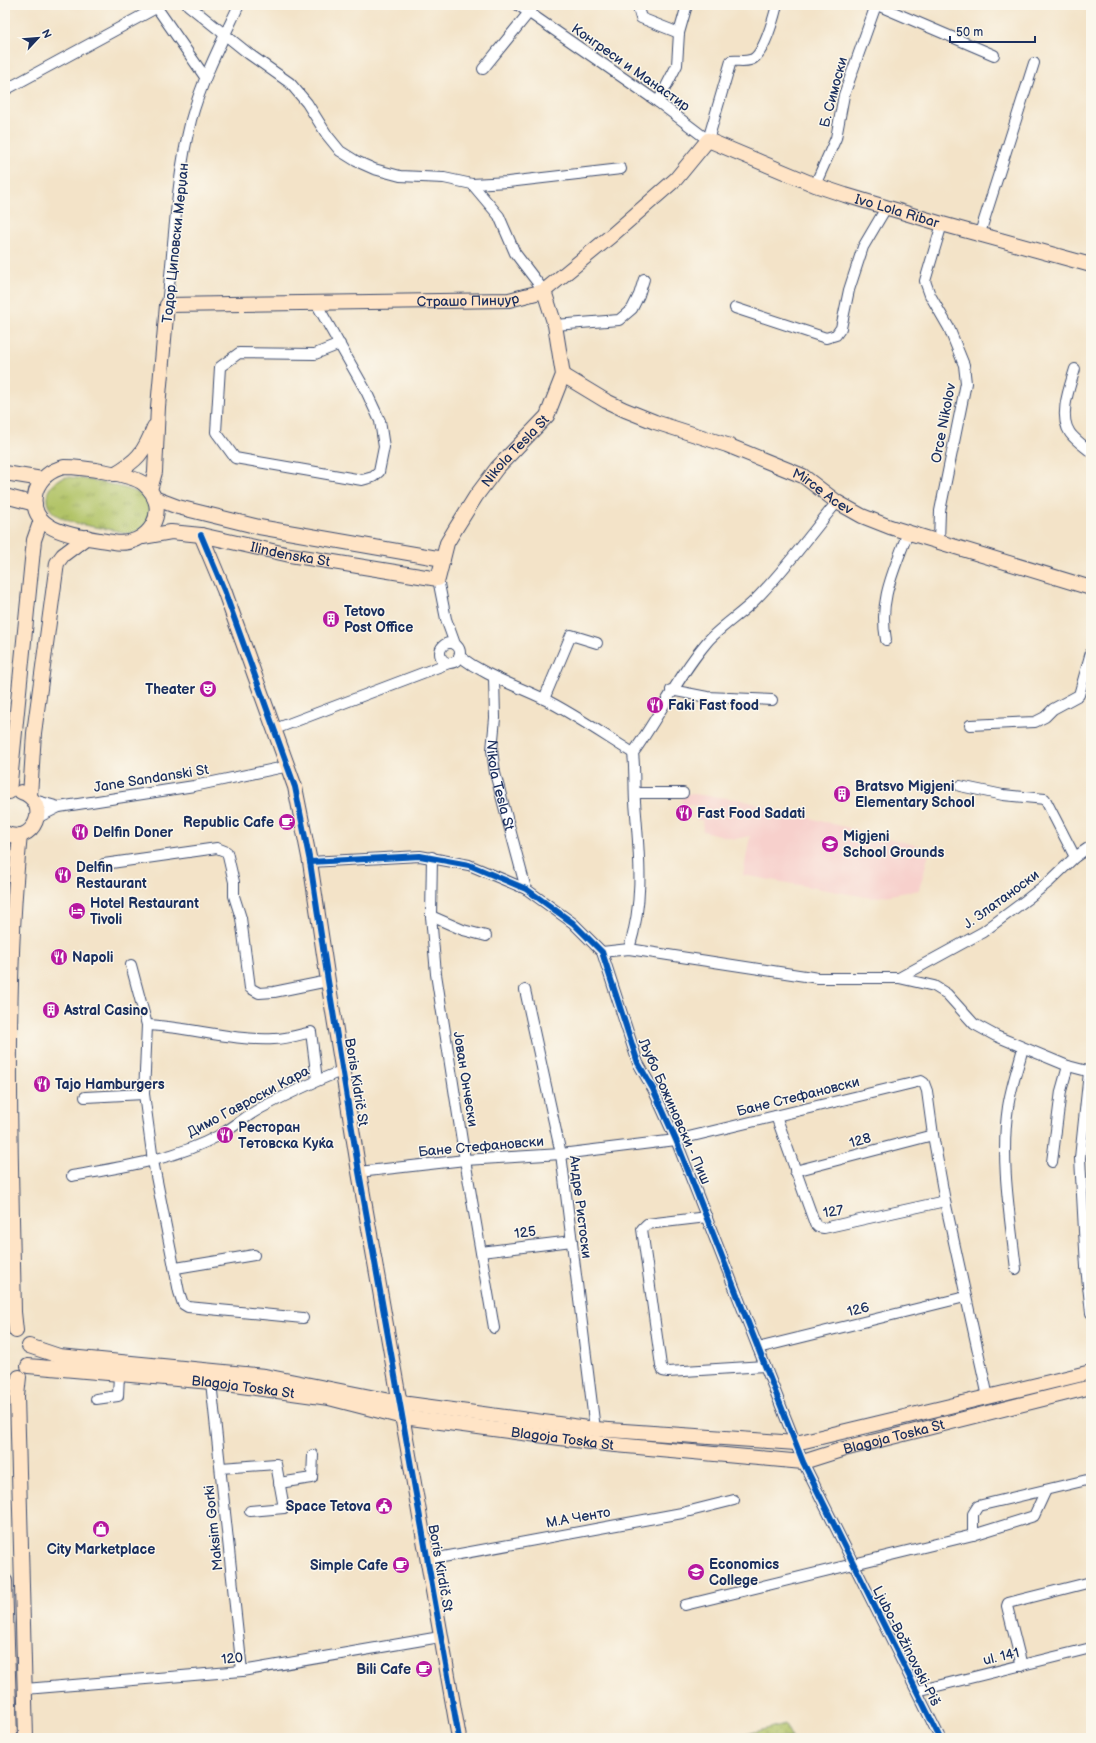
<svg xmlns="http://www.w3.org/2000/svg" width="1096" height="1743" font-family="'Balsamiq Sans',sans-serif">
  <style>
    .built { fill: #f7d0cc }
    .grass { fill: url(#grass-tufts); stroke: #667962 }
    .park { fill: url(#park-dots); stroke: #667962 }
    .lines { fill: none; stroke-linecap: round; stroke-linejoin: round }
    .street-casing { stroke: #3b4a6e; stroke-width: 12 }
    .secondary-casing { stroke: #3b4a6e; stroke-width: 16 }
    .street { stroke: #fff; stroke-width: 10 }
    .secondary { stroke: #ffe4c6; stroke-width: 14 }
    .cycleway-casing { stroke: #fbf7ec; stroke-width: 8 }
    .cycleway { stroke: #0057b8; stroke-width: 6 }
    .labels { text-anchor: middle; stroke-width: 3; stroke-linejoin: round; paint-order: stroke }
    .street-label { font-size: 14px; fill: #1b2f5e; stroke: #fbf7ec }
    .poi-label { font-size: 14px; font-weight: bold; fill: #1b2f5e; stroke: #fbf7ec; text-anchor: start }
  </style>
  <defs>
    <pattern id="grass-tufts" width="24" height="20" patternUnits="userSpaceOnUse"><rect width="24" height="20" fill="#b1c366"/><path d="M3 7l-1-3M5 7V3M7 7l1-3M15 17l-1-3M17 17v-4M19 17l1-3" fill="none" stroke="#8f9f57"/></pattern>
    <pattern id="park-dots" width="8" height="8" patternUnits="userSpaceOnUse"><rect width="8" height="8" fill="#b1c366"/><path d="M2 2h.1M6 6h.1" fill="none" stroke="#8f9f57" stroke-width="1.8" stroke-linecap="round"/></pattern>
  </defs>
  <rect width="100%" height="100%" fill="#fbf7ec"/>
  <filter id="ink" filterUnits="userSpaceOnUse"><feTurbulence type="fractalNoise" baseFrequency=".025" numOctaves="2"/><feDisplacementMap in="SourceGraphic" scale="8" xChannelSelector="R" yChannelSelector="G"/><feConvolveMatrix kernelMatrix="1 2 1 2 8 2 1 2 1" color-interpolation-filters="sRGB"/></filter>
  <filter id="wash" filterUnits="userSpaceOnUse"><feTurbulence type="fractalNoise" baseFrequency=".012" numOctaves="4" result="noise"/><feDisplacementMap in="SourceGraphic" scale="16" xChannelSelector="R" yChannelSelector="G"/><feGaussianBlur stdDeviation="0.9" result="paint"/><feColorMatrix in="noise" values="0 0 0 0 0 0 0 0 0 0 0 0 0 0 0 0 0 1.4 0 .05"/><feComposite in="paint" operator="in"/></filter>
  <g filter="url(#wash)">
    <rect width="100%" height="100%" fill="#f3e3c8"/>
    <!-- built -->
    <path class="built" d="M 683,793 L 737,799 L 930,849 L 919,890 L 872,898 L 743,875 L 750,836 L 735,839 L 703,831 L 702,820 L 696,820 L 697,806 L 682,804 Z"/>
    <!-- grass -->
    <path class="grass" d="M 66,477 C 79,477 135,488 143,496 C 156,508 149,531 131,533 C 125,534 119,531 113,530 C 94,526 38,523 48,492 C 51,484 58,479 66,477 Z"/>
    <!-- park -->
    <path class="park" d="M 785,1724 L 792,1738 L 732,1738 Z"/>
  </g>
  <g filter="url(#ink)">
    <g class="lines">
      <!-- street casing -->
      <g class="street-casing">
        <g id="street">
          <path d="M 155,5 L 205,77"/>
          <path d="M 188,5 L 249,54 L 290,83 L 307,103 L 327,135 L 340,151 L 356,161 L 374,169 L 400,176 L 444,178 L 472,184 L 499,216 L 515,253 L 544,291"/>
          <path d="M 518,5 L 658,102 L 708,140 L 731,61 C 737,60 744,62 750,60 C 763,58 774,17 777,5"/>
          <path d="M 639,5 L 638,8 L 641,18 L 679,33"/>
          <path d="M 877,5 L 994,55"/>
          <path d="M 483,69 L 535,5"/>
          <path d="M 5,90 L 156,8"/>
          <path d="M 658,102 L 677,65 L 679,33 L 687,5"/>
          <path d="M 472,184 L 508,182 L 621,169"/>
          <path d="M 815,185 L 836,138 L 844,95 L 876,5"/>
          <path d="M 980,233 L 1034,63"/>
          <path d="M 316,303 L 366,391 L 380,421 L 384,447 L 379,472 L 373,477 L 362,480 L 235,458 L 216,432 L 220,367 L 239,353 L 315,354 L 340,344"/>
          <path d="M 167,305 C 174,244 176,180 191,120 C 202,80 221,43 239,5"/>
          <path d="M 735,308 L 826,338 L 836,335 L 841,328 L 849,290 L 863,247 L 886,208"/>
          <path d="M 555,325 L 619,320 L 632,309 L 639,295 L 644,279"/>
          <path d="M 1075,369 C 1070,386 1058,416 1070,433 C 1075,440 1084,446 1091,452"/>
          <path d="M 939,541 L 940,511 L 966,383 L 964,365 L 949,328 L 930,295 L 925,281 L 942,224"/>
          <path d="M 438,579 L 446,619 L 455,644"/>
          <path d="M 886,640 C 878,599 895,569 908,532"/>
          <circle cx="450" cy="653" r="10"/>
          <path d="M 459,656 C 487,677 513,684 544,699 C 574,714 604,735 633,753"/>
          <path id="s1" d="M 494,678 L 495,718 L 492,750 L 495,773 L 526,889"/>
          <path d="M 671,690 L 707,697 L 772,700"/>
          <path d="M 544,699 L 571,635 L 597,643"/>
          <path d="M 970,725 L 1035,722 L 1045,717 L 1053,709 L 1079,695 L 1091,652"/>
          <path d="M 275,729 L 449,663"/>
          <path d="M 960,786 L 1003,795 L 1045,799 L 1075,857"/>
          <path d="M 635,793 L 683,793"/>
          <path d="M 34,800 L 59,807"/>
          <path d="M 37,818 L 59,807 L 194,786 L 289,766"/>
          <path d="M 432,857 L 431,916 L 436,974 L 465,1160 L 494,1328"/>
          <path d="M 310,862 L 420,856 L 469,865 L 526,889 L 573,923 L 602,952 L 638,1063 L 653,1089 L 676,1140 L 803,1462 L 940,1738"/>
          <path d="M 104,864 L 217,848 L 227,852 L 234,882 L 234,896 L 241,918 L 250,988 L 259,993 L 274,992 L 328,981"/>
          <path d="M 431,916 L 463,930 L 486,936"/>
          <path d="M 629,949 C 645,897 639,855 635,802 C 634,786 635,770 633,753 C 659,717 678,676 707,642 C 719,628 741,614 755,600 C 785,570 810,535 837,502"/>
          <path d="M 602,952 L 629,949 L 818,978 L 899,978 L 934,986 L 947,994 L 974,1024 L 996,1036 L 1068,1066 L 1091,1072"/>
          <path d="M 899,978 L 983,932 L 1026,900 L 1050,881 L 1075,857 L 1091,846"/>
          <path d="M 525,990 L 561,1154 L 595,1429"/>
          <path d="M 147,1025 C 190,1027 231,1041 274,1039 C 286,1039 299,1035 311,1032 L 317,1080"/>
          <path d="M 1089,1072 L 1080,1158 L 1086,1267 L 1091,1313"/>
          <path d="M 144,1094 L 153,1161 L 179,1292 L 183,1304 L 188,1307 L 303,1318"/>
          <path d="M 85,1097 L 144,1094 L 147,1025 L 131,965"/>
          <path d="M 776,1116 L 815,1224 L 818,1227 L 824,1228 L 945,1201"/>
          <path d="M 1052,1162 L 1061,1091 L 1068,1066"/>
          <path d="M 795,1171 L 933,1135"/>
          <path d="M 359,1172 L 465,1160 L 561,1154 L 676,1140 L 921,1081 L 924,1083 L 927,1091 L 933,1135 L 945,1201 L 988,1397"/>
          <path d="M 72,1176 C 122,1167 173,1160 218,1136 C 233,1128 246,1116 261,1108 C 288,1094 315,1081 344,1070"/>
          <path d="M 707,1217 L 647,1224 L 642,1229 L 661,1366 L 663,1371 L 668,1372 L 765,1366"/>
          <path d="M 481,1252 L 572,1241"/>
          <path d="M 176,1268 L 254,1255"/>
          <path d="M 1016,1269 C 1010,1216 1000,1160 1008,1107 C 1011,1087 1018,1067 1023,1048"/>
          <path d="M 758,1348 L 965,1297"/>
          <path d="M 211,1382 L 242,1671"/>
          <path d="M 96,1399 L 118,1396 L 119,1374"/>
          <path d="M 221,1468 L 276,1464 L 284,1508 L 250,1511"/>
          <path d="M 279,1483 L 312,1478 L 313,1455"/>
          <path d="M 973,1535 L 1034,1516 L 1046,1490"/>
          <path d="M 427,1560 L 682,1513 L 734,1500"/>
          <path d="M 685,1605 L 973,1535 L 973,1514 L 978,1506 L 1091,1479"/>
          <path d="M 1022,1666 L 1007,1606 L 1008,1603 L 1091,1582"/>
          <path d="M 25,1689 L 242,1671 L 440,1637"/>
          <path d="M 917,1691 L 1091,1648"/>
        </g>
      </g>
      <!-- secondary casing -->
      <g class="secondary-casing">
        <g id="secondary">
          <path id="s2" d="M 563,375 L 606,401 L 625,410 L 655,422 L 727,445 L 803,476 L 837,502 L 862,516 L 890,527 L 1091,588"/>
          <path d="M 64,467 C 81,467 132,474 144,484 C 173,509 148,549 113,542 C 86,537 24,535 36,491 C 41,477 51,470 64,467 Z"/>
          <path d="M 5,473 L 42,479"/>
          <path d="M 114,474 C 137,461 144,453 154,427"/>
          <path id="s3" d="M 150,490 L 155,472 L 158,407 L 167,305 L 509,300 L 544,291 L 611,236 L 676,179 L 708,140 L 815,185 L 845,195 L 942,224 L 1091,265"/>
          <path d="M 5,496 L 35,504"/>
          <path d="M 154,498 L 178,507 L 259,527 L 443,559"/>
          <path d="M 201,535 L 224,590 L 295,787 L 310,862 L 328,981 L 359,1172 L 459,1738"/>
          <path id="s4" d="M 143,537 L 171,532 L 201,535 L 290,555 L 438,579 L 447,543 L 456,528 L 476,496 L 497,468 L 547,416 L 563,375 L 555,325 L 544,291"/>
          <path d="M 9,792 L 34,540 L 41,520"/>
          <path d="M 30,796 L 34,733 L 57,563 L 63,555 L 87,537"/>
          <path d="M 5,833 C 33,847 53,803 21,792"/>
          <path d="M 16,1331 L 14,1312 C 11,1153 4,993 20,835"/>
          <path d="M 29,1346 L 59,1356 L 265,1376 L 401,1403 L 595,1429 L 796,1443 L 1091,1372"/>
          <path id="s5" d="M 28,1366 L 211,1382 L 329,1398 L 403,1417 L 605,1444 L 803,1462 L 844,1449 L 1091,1387"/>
          <path d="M 19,1377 L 17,1396 L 26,1738"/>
          <path d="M 5,1581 L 10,1738"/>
        </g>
      </g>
      <!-- street -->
      <use href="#street" class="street"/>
      <!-- secondary -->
      <use href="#secondary" class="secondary"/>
      <!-- cycleway casing -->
      <g class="cycleway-casing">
        <g id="cycleway">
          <path d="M 201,535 L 224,590 L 295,787 L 310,862 L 328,981 L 359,1172 L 459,1738"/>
          <path d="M 310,862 L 420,856 L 469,865 L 526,889 L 573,923 L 602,952 L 638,1063 L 653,1089 L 676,1140 L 803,1462 L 940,1738"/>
        </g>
      </g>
      <!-- cycleway -->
      <use href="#cycleway" class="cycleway"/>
    </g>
  </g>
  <!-- icons -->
  <defs>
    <g id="building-disc" transform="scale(0.9)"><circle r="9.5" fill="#b5179e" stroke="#fbf7ec"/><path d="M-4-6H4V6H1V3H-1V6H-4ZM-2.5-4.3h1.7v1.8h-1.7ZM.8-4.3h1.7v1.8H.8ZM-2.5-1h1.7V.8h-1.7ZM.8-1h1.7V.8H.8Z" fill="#fff"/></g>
    <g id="theatre-disc" transform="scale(0.9)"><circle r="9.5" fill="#b5179e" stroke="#fbf7ec"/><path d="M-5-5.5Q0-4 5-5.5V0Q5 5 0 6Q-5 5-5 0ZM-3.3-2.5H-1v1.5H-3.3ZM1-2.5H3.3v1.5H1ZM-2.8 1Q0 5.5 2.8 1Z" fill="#fff"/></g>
    <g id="restaurant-disc" transform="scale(0.9)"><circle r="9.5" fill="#b5179e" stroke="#fbf7ec"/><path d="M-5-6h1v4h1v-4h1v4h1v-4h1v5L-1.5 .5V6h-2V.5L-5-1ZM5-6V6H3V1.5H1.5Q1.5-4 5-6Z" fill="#fff"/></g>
    <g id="cafe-disc" transform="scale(0.9)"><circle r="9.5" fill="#b5179e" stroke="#fbf7ec"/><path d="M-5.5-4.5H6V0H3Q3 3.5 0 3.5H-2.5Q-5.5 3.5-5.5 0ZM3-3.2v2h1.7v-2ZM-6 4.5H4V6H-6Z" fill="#fff"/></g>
    <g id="school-disc" transform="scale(0.9)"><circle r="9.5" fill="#b5179e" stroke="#fbf7ec"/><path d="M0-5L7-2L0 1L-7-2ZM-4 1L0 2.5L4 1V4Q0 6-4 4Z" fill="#fff"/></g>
    <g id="hotel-disc" transform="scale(0.9)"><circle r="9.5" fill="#b5179e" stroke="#fbf7ec"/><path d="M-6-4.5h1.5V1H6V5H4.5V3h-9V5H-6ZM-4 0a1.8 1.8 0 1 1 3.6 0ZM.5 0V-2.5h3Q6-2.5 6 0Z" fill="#fff"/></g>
    <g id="civic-disc" transform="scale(0.9)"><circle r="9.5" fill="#b5179e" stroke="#fbf7ec"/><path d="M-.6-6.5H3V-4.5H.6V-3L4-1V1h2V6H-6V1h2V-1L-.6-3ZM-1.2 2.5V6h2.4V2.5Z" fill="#fff"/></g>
    <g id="shop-disc" transform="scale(0.9)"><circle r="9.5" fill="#b5179e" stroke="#fbf7ec"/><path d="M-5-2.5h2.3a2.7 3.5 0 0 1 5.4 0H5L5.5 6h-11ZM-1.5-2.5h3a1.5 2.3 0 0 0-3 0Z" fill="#fff"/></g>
    <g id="university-disc" transform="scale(0.9)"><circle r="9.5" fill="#b5179e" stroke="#fbf7ec"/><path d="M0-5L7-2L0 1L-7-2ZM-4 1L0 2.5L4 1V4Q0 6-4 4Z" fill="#fff"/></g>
  </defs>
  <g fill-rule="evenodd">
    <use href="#building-disc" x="331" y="619"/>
    <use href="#theatre-disc" x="208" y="689"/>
    <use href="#restaurant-disc" x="655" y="705"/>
    <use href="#building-disc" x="842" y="794"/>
    <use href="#restaurant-disc" x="684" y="813"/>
    <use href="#cafe-disc" x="287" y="822"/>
    <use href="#restaurant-disc" x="80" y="832"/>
    <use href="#school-disc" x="830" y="844"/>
    <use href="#restaurant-disc" x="63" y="875"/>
    <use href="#hotel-disc" x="77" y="911"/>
    <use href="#restaurant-disc" x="59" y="957"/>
    <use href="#building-disc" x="51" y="1010"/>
    <use href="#restaurant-disc" x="42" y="1084"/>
    <use href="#restaurant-disc" x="225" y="1135"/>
    <use href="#civic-disc" x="384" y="1506"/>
    <use href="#shop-disc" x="101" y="1529"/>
    <use href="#cafe-disc" x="401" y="1565"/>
    <use href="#university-disc" x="696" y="1572"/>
    <use href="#cafe-disc" x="424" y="1669"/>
  </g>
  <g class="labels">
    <!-- street labels -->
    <g class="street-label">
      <text transform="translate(631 67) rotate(35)" y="5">Конгреси и Манастир</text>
      <text transform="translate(833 92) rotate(-75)" y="5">Б. Симоски</text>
      <text dy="5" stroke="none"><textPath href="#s3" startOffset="990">Ivo Lola Ribar</textPath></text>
      <text transform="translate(175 243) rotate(-84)" y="5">Тодор Циповски Мерџан</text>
      <text dy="5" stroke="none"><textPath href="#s3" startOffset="487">Страшо Пинџур</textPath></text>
      <text transform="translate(943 423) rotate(-79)" y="5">Orce Nikolov</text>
      <text dy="5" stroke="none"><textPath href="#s4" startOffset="452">Nikola Tesla St</textPath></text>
      <text dy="5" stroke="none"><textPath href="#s2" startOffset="286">Mirce Acev</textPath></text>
      <text dy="5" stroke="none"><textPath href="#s4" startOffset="150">Ilindenska St</textPath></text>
      <text transform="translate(151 778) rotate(-9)" y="5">Jane Sandanski St</text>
      <text dy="5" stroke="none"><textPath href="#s1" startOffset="108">Nikola Tesla St</textPath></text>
      <text transform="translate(1001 899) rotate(-36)" y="5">Ј. Златаноски</text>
      <text transform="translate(466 1079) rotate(81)" y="5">Јован Ончески</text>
      <text transform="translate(357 1082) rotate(81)" y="5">Boris Kidrič St</text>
      <text transform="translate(798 1096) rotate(-14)" y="5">Бане Стефановски</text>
      <text transform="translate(248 1101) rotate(-28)" y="5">Димо Гавроски Кара</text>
      <text transform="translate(675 1111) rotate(66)" y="5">Љубо Божиновски - Пиш</text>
      <text transform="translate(860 1140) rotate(-15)" y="5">128</text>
      <text transform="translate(481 1146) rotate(-5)" y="5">Бане Стефановски</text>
      <text transform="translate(581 1207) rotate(83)" y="5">Андре Ристоски</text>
      <text transform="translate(833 1211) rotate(-9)" y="5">127</text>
      <text transform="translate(525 1232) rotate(-7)" y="5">125</text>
      <text transform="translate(858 1309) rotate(-14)" y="5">126</text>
      <text dy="5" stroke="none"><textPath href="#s5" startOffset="216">Blagoja Toska St</textPath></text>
      <text dy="5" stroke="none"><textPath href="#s5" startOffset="876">Blagoja Toska St</textPath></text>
      <text dy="5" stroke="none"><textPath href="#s5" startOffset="540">Blagoja Toska St</textPath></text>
      <text transform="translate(578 1517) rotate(-10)" y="5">М.А Ченто</text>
      <text transform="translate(213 1528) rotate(-96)" y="5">Maksim Gorki</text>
      <text transform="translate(441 1568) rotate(80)" y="5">Boris Kirdič St</text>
      <text transform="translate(907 1646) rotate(63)" y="5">Ljubo-Božinovski-Piš</text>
      <text transform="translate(1001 1656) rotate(-13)" y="5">ul. 141</text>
      <text transform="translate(232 1658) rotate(-6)" y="5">120</text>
    </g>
    <!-- poi labels -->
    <g class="poi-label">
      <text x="344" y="616">Tetovo<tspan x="344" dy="16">Post Office</tspan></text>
      <text x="195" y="694" text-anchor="end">Theater</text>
      <text x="668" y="710">Faki Fast food</text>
      <text x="855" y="791">Bratsvo Migjeni<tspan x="855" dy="16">Elementary School</tspan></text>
      <text x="697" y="818">Fast Food Sadati</text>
      <text x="274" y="827" text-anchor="end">Republic Cafe</text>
      <text x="93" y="837">Delfin Doner</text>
      <text x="843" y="841">Migjeni<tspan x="843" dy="16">School Grounds</tspan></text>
      <text x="76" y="872">Delfin<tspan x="76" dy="16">Restaurant</tspan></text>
      <text x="90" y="908">Hotel Restaurant<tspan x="90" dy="16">Tivoli</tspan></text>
      <text x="72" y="962">Napoli</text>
      <text x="64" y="1015">Astral Casino</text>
      <text x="55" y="1089">Tajo Hamburgers</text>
      <text x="238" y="1132">Ресторан<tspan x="238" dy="16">Тетовска Куќа</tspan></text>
      <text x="371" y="1511" text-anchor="end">Space Tetova</text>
      <text x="101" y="1554" text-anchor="middle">City Marketplace</text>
      <text x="709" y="1569">Economics<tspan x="709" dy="16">College</tspan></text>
      <text x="388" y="1570" text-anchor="end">Simple Cafe</text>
      <text x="411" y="1674" text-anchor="end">Bili Cafe</text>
    </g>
  </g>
  <!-- margin -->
  <rect width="1096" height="1743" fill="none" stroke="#fbf7ec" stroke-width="20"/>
  <!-- north arrow -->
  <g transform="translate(38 38) rotate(64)" stroke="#fbf7ec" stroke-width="3" paint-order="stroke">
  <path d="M0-3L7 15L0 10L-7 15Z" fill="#1b2f5e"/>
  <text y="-6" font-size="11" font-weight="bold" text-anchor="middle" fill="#1b2f5e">N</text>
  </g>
  <!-- scale -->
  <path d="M950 36v6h85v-6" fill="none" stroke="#1b2f5e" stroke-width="2"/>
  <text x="956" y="36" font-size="12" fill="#1b2f5e" stroke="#fbf7ec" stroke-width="3" paint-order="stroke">50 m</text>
</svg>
